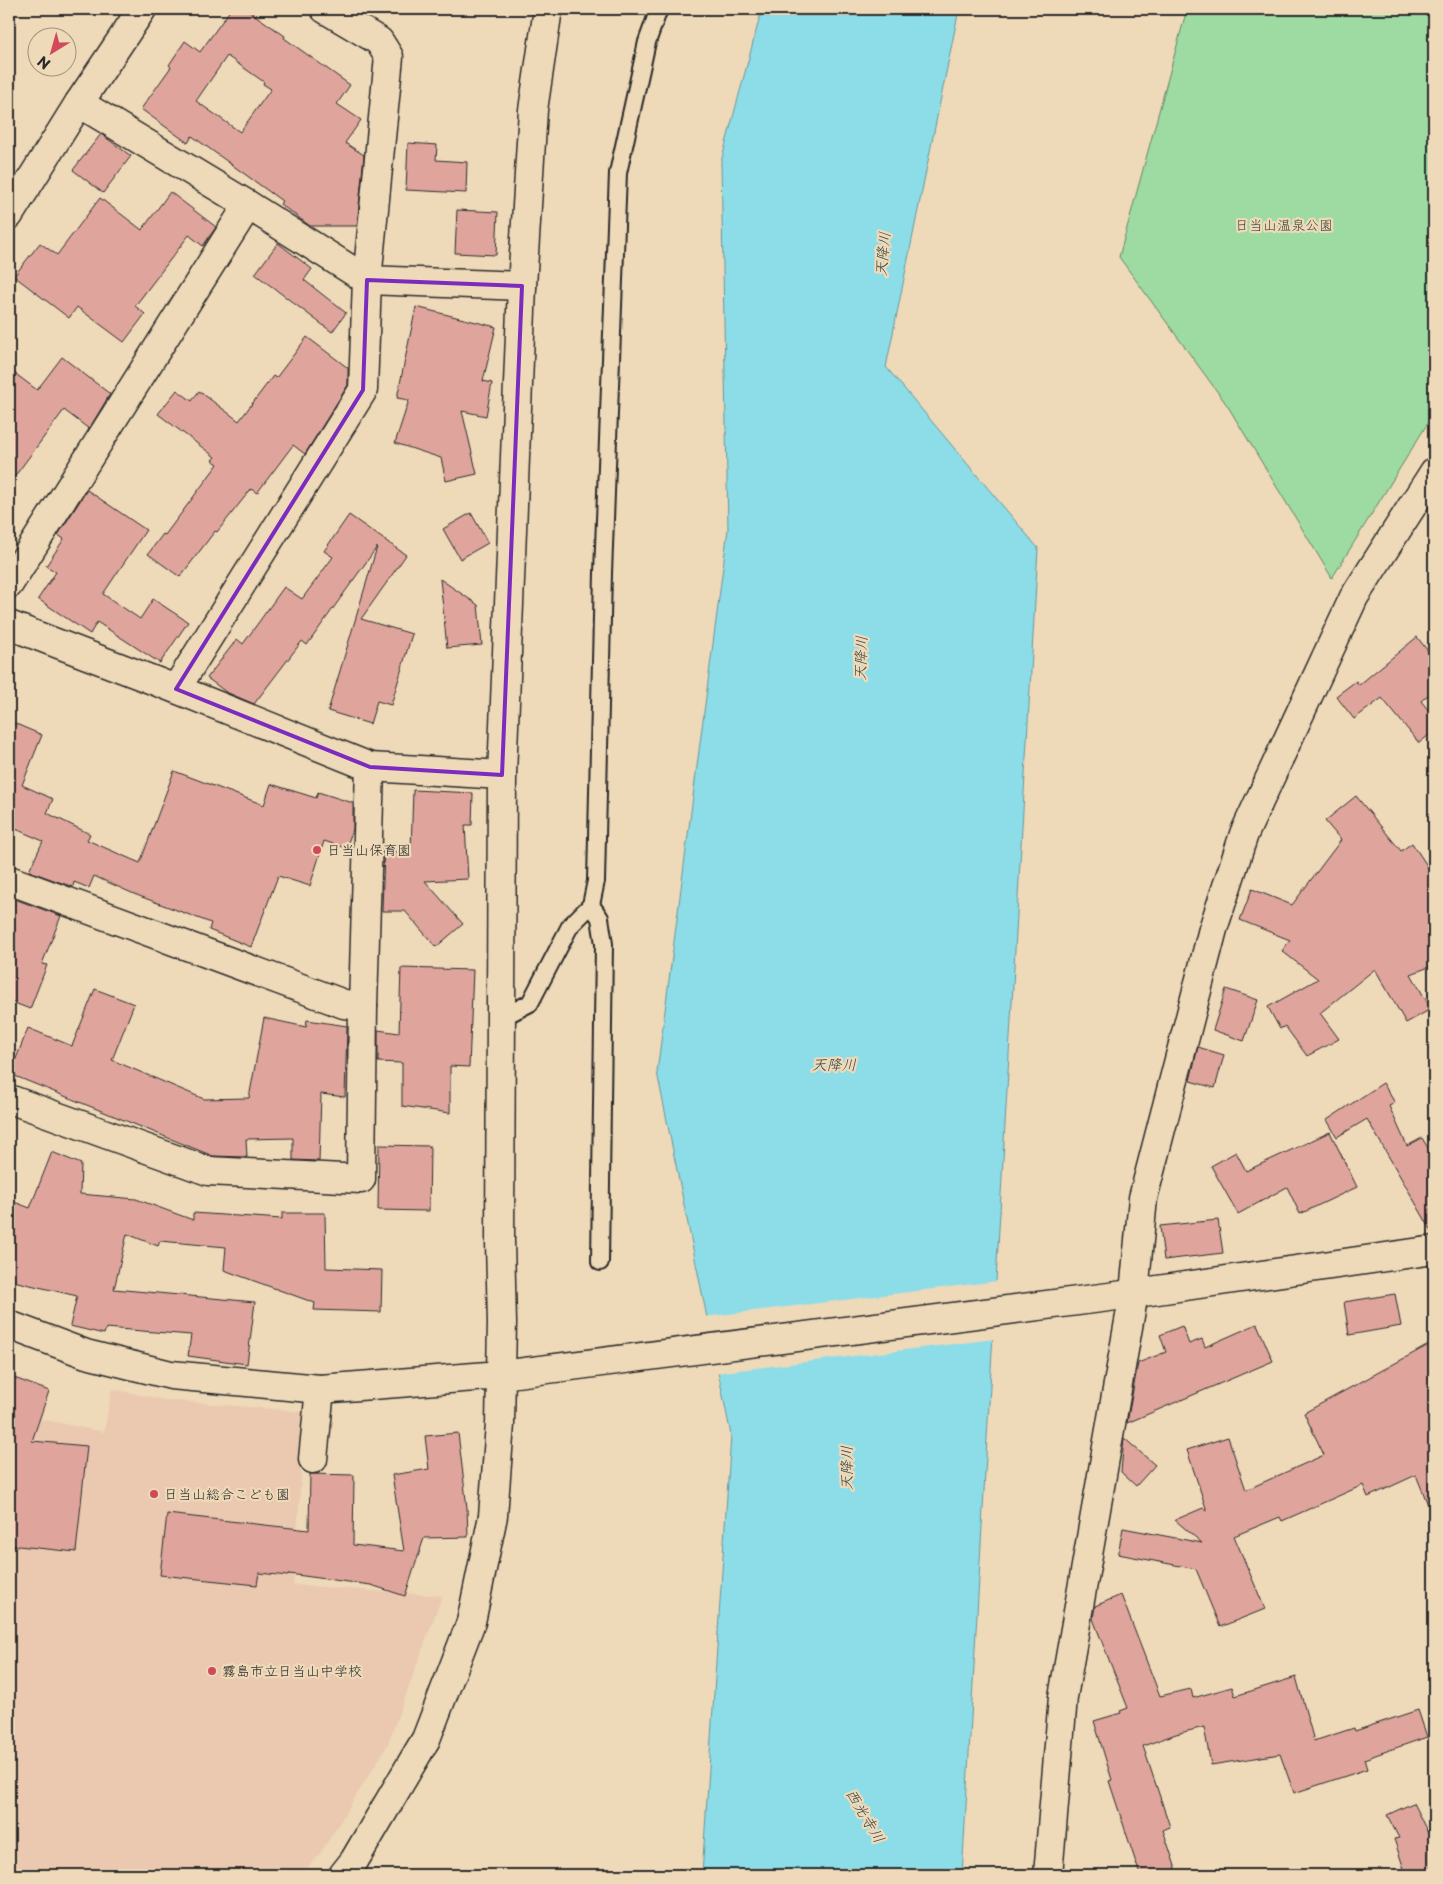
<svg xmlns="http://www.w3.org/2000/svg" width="1443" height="1884" font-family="'Playpen Sans','Klee One',sans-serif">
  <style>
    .built { fill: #eac9b0 }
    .green { fill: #9ddba3; stroke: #648367 }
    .water { fill: #8ddde8; stroke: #66969c }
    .pier { fill: #eed9b8 }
    .building { fill: #dfa59d; stroke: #2b2b2b; fill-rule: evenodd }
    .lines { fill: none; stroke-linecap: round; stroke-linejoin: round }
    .lane-casing { stroke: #2b2b2b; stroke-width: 20 }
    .street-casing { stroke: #2b2b2b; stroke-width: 31 }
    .secondary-casing { stroke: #2b2b2b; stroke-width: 31 }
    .lane { stroke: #eed9b8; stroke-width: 16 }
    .street { stroke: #eed9b8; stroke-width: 28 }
    .secondary { stroke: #eed9b8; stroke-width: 28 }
    .marked { fill: none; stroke: #7b2cbf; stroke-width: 4; stroke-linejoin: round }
    .poi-dot { fill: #d1495b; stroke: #eed9b8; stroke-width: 2 }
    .labels { text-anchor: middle; stroke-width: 4.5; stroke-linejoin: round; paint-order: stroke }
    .park-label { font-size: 14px; fill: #3c453d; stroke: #eed9b8 }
    .poi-label { font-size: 14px; fill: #2b2b2b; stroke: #eed9b8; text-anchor: start }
    .water-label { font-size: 15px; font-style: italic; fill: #3a4647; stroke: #eed9b8 }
  </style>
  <rect width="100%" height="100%" fill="#eed9b8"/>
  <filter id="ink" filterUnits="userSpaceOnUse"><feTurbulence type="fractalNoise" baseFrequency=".02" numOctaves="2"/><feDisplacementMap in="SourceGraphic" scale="10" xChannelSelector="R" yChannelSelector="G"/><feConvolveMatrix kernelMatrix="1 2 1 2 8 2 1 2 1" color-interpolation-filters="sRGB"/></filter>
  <g filter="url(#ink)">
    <!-- built -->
    <path class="built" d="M 112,1389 L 164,1400 L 306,1412 L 293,1585 L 442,1596 L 387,1746 L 322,1851 L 301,1875 L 9,1875 L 9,1413 L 104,1432 Z"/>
    <!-- green -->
    <path class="green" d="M 1187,9 L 1434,9 L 1434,413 L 1332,578 L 1227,405 L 1119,257 Z"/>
    <!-- water -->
    <path class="water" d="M 762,9 L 959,9 L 886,367 L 1038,548 L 962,1875 L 702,1875 L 731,1435 L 657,1072 L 728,529 L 721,162 Z"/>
    <!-- pier -->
    <path class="pier" d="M 998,1281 L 995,1339 L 715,1373 L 704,1317 Z"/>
    <!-- building -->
    <g class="building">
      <path d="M 231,9 L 246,9 L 285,36 L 284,38 L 350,85 L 337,104 L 361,120 L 345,143 L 364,155 L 357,226 L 310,226 L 280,204 L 282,201 L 192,136 L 188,143 L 141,109 L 171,67 L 169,65 L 185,41 L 200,52 ZM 227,56 L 264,82 L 263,84 L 271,89 L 240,132 L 196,101 Z"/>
      <path d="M 101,134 L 131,156 L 103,193 L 73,170 Z"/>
      <path d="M 408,143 L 437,145 L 436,160 L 467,162 L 466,193 L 406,190 Z"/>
      <path d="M 170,192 L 216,227 L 203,246 L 189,235 L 135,306 L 145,314 L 124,342 L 77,307 L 69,318 L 14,276 L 40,243 L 57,255 L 100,198 L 142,230 Z"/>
      <path d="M 457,210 L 498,212 L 496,255 L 455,253 Z"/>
      <path d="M 278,243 L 312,269 L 304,280 L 346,313 L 332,332 L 255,274 Z"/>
      <path d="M 416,307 L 496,327 L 483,381 L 492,383 L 486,416 L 462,411 L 477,474 L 446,481 L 441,458 L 395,443 L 409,400 L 397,398 Z"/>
      <path d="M 307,337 L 348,368 L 348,385 L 305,454 L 293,445 L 257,493 L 251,489 L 217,532 L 215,531 L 180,577 L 148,554 L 163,534 L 165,535 L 218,464 L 212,460 L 215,457 L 158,414 L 177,390 L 192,401 L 199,391 L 239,421 L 273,376 L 276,378 Z"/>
      <path d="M 62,357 L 110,394 L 89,429 L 64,410 L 9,484 L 9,369 L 37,390 Z"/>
      <path d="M 87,490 L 146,530 L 103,594 L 140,619 L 153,599 L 188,622 L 160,663 L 97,622 L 90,634 L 38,599 L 56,572 L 46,566 L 64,539 L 58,535 Z"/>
      <path d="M 471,513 L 488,543 L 460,559 L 443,529 Z"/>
      <path d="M 349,515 L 406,555 L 361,619 L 412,634 L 391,705 L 377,701 L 370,724 L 328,711 L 377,547 L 307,645 L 302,641 L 254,704 L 226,692 L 207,678 L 237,639 L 243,644 L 284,587 L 302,599 L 333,557 L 324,551 Z"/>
      <path d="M 440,579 L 478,605 L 482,645 L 447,648 Z"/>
      <path d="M 1417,637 L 1434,659 L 1434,690 L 1421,701 L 1434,717 L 1434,731 L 1419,743 L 1382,698 L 1354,719 L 1336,696 L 1356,681 L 1359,685 Z"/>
      <path d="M 9,721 L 42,735 L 22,785 L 53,799 L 47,813 L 90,834 L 87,840 L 140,863 L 174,771 L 264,805 L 271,784 L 316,798 L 318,792 L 353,803 L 353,829 L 346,848 L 324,841 L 310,886 L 278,876 L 251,947 L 209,930 L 211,923 L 134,894 L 94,876 L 89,888 L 74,882 L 73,887 L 29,871 L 43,841 L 9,826 Z"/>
      <path d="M 413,790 L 473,793 L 472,825 L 465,825 L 468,879 L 425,881 L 463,924 L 436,947 L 405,911 L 382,911 L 384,852 L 411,851 Z"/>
      <path d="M 1356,796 L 1401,851 L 1412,843 L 1434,876 L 1434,965 L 1411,974 L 1431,1009 L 1406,1023 L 1375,969 L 1320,1013 L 1339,1039 L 1307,1056 L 1285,1026 L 1280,1029 L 1268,1007 L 1318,979 L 1282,951 L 1290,940 L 1240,920 L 1252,889 L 1292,905 L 1341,840 L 1325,821 Z"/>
      <path d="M 9,897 L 61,916 L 42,964 L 47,965 L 30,1009 L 9,1001 Z"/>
      <path d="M 401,968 L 473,970 L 469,1067 L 450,1066 L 450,1113 L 402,1106 L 402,1063 L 378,1062 L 378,1030 L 399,1033 Z"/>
      <path d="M 95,989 L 134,1004 L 112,1060 L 204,1099 L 249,1098 L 264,1018 L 306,1027 L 307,1020 L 347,1026 L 345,1097 L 321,1094 L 319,1161 L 293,1160 L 293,1138 L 246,1139 L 247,1157 L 213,1156 L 10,1074 L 28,1028 L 72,1046 Z"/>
      <path d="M 1226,989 L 1258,1000 L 1244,1041 L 1213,1030 Z"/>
      <path d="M 1198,1047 L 1224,1055 L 1215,1088 L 1190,1081 Z"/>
      <path d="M 1383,1083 L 1395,1103 L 1389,1106 L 1407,1146 L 1422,1138 L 1434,1158 L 1434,1235 L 1367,1119 L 1337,1137 L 1327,1120 Z"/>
      <path d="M 1330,1132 L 1357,1187 L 1300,1214 L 1287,1187 L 1238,1214 L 1211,1166 L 1236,1152 L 1246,1171 Z"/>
      <path d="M 379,1145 L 430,1146 L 429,1211 L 378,1210 Z"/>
      <path d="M 52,1152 L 81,1164 L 80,1194 L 136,1199 L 193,1220 L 193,1213 L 282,1219 L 282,1213 L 325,1213 L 326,1268 L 382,1270 L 381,1312 L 314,1310 L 315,1303 L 224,1270 L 226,1247 L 160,1241 L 158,1246 L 127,1234 L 114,1289 L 255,1302 L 247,1364 L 188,1356 L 191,1335 L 106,1328 L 104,1334 L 70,1326 L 77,1296 L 9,1280 L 9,1200 L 30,1208 Z"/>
      <path d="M 1218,1220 L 1223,1253 L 1164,1260 L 1160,1226 Z"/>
      <path d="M 1395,1294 L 1401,1326 L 1349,1335 L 1344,1302 Z"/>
      <path d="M 1257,1324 L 1273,1361 L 1127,1423 L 1138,1363 L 1166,1352 L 1160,1335 L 1182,1326 L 1189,1344 L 1202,1339 L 1205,1347 Z"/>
      <path d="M 1434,1342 L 1434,1517 L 1433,1517 L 1416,1475 L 1368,1497 L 1363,1485 L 1282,1521 L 1280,1517 L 1234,1536 L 1265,1609 L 1220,1627 L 1196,1569 L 1118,1554 L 1123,1528 L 1202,1543 L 1175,1520 L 1203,1508 L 1207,1511 L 1187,1450 L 1228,1437 L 1246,1490 L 1324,1455 L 1304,1413 Z"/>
      <path d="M 9,1376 L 49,1391 L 32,1441 L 87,1446 L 76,1552 L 9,1545 Z"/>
      <path d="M 458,1433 L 467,1508 L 468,1537 L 424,1538 L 405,1596 L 371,1585 L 289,1574 L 288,1576 L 259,1573 L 257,1585 L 160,1575 L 167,1514 L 309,1530 L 310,1474 L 354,1475 L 353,1545 L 404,1551 L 392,1475 L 429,1469 L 425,1436 Z"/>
      <path d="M 1124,1438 L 1155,1465 L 1136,1486 L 1121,1472 Z"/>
      <path d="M 1121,1595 L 1160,1696 L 1191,1689 L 1193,1698 L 1232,1687 L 1235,1696 L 1296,1677 L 1314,1741 L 1354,1728 L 1355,1731 L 1418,1710 L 1427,1737 L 1364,1759 L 1367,1769 L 1294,1793 L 1280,1754 L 1211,1765 L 1204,1727 L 1176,1734 L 1143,1746 L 1170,1827 L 1163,1830 L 1178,1875 L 1140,1875 L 1109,1781 L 1112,1780 L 1094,1721 L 1121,1713 L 1120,1711 L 1128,1708 L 1093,1619 L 1095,1606 Z"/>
      <path d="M 1413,1803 L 1430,1837 L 1434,1852 L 1434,1875 L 1406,1875 L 1394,1839 L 1399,1838 L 1387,1815 Z"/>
    </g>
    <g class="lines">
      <!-- lane casing -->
      <g class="lane-casing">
        <g id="lane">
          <path d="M 501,1018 L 530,1003 L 570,926 L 591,905"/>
          <path d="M 600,1262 L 604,944 L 600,918 L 591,905 L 596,881 L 603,573 L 618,173 L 647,42 L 659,9"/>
        </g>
      </g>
      <!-- street casing -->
      <g class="street-casing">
        <g id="street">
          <path d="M 79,103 L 248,205 L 367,280 L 522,286"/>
          <path d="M 9,215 L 79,103 L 142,9"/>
          <path d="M 9,584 L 248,205"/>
          <path d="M 9,625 L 176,689 L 370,767 L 502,775"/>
          <path d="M 176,689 L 363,390 L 367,280 L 389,57 L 379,41 L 325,9"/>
          <path d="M 9,880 L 344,1004 L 363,1006"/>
          <path d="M 9,1099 L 208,1171 L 361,1179 L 363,1006 L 370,767"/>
          <path d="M 313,1459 L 320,1389"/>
          <path d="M 343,1875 L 354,1861 L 426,1739 L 471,1622 L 493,1516 L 500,1424 L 502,1323 L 500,1242 L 502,775 L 522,286 L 533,110 L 548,9"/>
          <path d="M 1048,1875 L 1063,1697 L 1134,1293 L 1143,1198 L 1213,929 L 1244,834 L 1354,597 L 1434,472"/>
        </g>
      </g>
      <!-- secondary casing -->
      <g class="secondary-casing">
        <path id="secondary" d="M 9,1325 L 86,1354 L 171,1375 L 320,1389 L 501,1375 L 1109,1297 L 1434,1250"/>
      </g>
      <!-- lane -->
      <use href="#lane" class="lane"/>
      <!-- street -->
      <use href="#street" class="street"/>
      <!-- secondary -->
      <use href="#secondary" class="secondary"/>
    </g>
  </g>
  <!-- marked area -->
  <path class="marked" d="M 367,280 L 522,286 L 502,775 L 370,767 L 176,689 L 363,390 Z"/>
  <!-- markers -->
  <g class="poi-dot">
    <circle cx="317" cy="850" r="5"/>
    <circle cx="154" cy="1494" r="5"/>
    <circle cx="212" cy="1671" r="5"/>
  </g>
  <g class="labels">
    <!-- park labels -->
    <g class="park-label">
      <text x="1284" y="230">日当山温泉公園</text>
    </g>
    <!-- poi labels -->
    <g class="poi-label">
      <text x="327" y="855">日当山保育園</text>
      <text x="164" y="1499">日当山総合こども園</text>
      <text x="222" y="1676">霧島市立日当山中学校</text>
    </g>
    <!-- water labels -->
    <g class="water-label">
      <text transform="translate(883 254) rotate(-85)" y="5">天降川</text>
      <text transform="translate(861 658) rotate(-88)" y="5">天降川</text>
      <text x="834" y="1070">天降川</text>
      <text transform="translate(847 1468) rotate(-90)" y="5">天降川</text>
      <text transform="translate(865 1816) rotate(59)" y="5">西光寺川</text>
    </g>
  </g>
  <!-- margin -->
  <rect width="1443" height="1884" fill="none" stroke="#eed9b8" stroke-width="30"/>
  <rect x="15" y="15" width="1413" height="1854" fill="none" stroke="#2b2b2b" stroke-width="2" filter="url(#ink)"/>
  <!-- north arrow -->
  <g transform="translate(52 52) rotate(217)"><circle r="24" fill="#eed9b8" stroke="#a09380"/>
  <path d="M0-4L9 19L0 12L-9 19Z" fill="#d1495b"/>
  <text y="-8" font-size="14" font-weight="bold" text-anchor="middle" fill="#2b2b2b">N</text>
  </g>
</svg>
